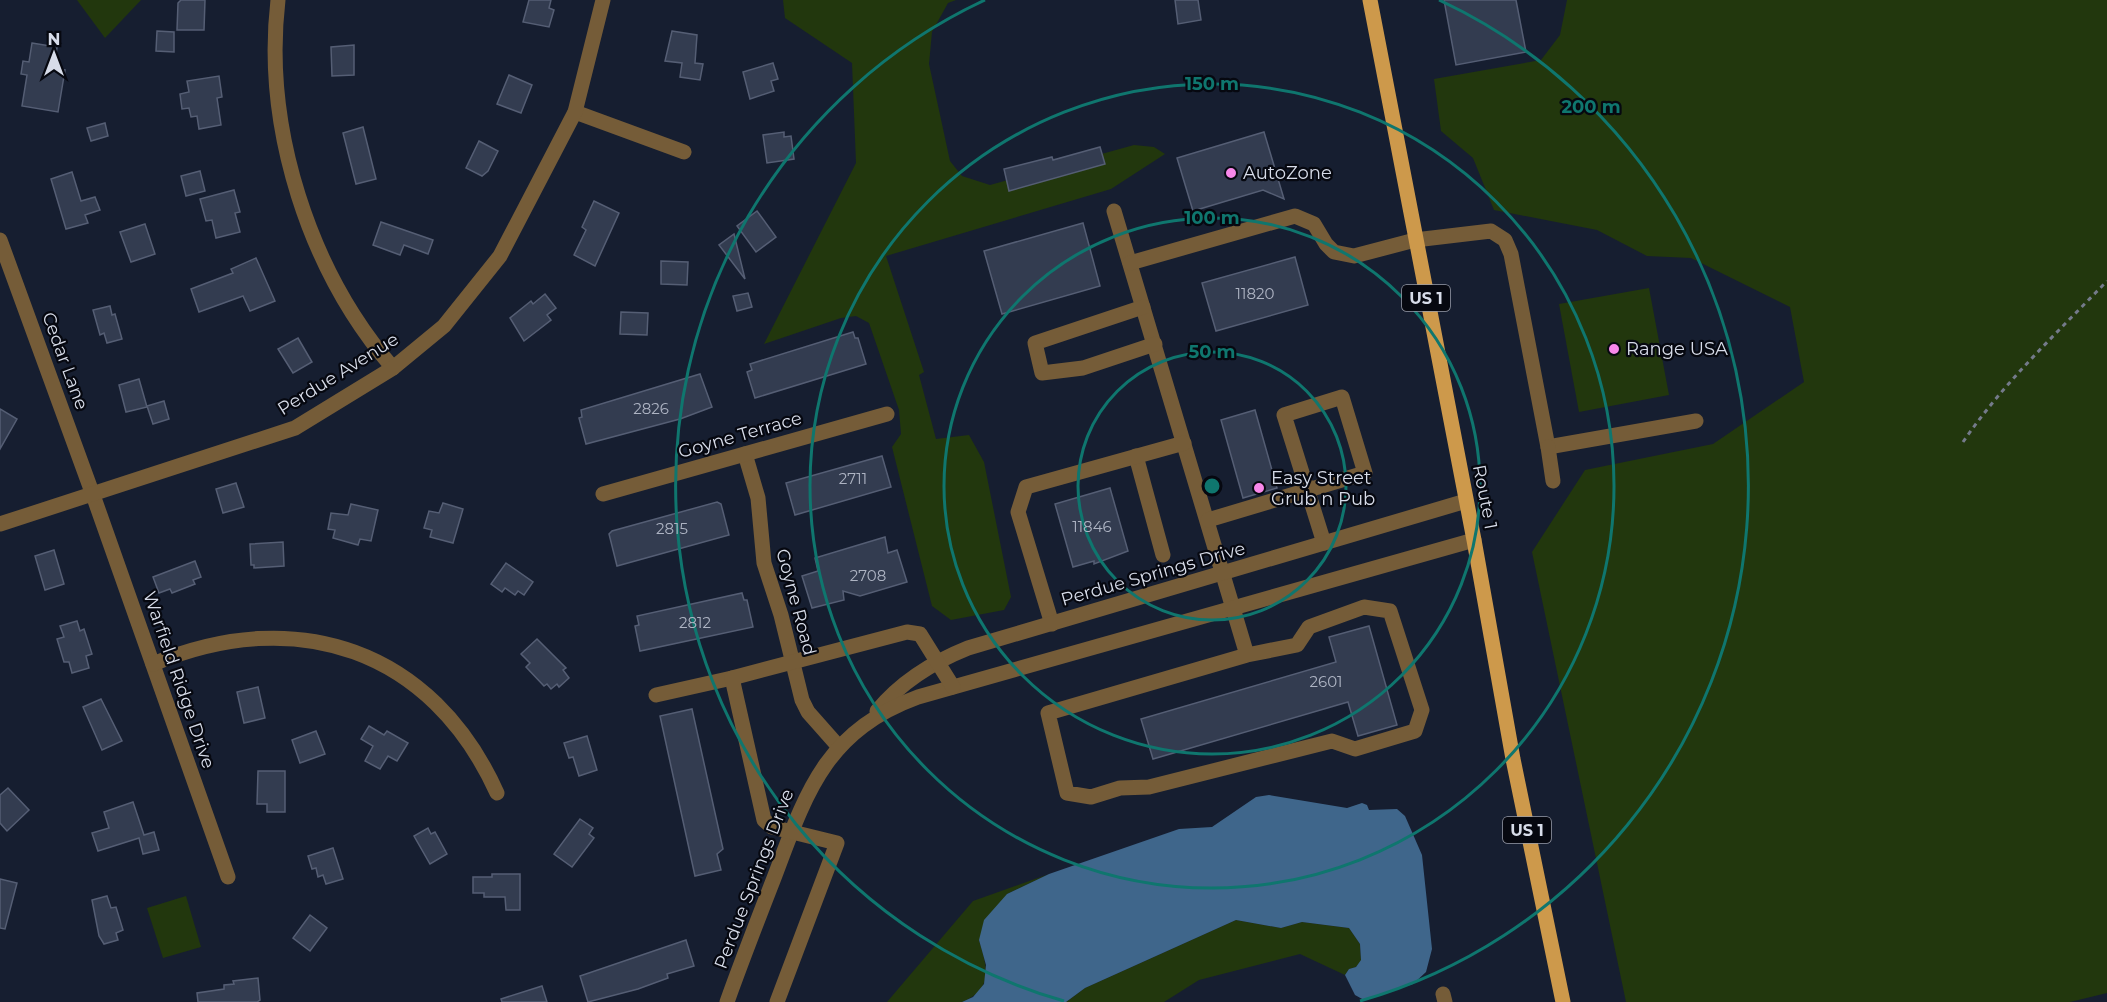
<svg xmlns="http://www.w3.org/2000/svg" width="2107" height="1002" font-family="Montserrat,sans-serif">
  <style>
    .green { fill: #22370d }
    .water { fill: #3f668b }
    .building { fill: #333c50; stroke: #555e74; stroke-width: 1.5 }
    .lines { fill: none; stroke-linecap: round; stroke-linejoin: round }
    .path { stroke: #747a8a; stroke-width: 3; stroke-dasharray: 4.5 4.5; stroke-linecap: butt }
    .minor { stroke: #755c38; stroke-width: 15 }
    .major { stroke: #cd994b; stroke-width: 15 }
    .ring { fill: none; stroke: #0f766e; stroke-width: 3 }
    .poi-dot { fill: #f888ea; stroke: #060810; stroke-width: 2 }
    .labels { text-anchor: middle; stroke-width: 4.5; stroke-linejoin: round; paint-order: stroke }
    .number-label { font-size: 15px; fill: #aeb4c3 }
    .shield { fill: #060810; stroke: #989ca8; stroke-width: 1.5 }
    .shield-label { font-size: 16px; font-weight: bold; fill: #d7dce9 }
    .poi-label { font-size: 18px; fill: #d7dce9; stroke: #060810; text-anchor: start }
    .street-label { font-size: 18px; fill: #d7dce9; stroke: #060810 }
    .centre { fill: #0f766e; stroke: #060810; stroke-width: 3 }
    .ring-label { font-size: 18px; text-anchor: middle; font-weight: bold; fill: #0f766e; stroke: #060810; stroke-width: 4.5; stroke-linejoin: round; paint-order: stroke }
  </style>
  <rect width="100%" height="100%" fill="#161e30"/>
  <!-- green -->
  <g class="green">
    <path d="M 77,0 L 141,0 L 105,38 Z"/>
    <path d="M 783,0 L 956,0 L 948,3 L 932,32 L 929,64 L 950,161 L 962,176 L 990,185 L 1134,145 L 1154,147 L 1165,154 L 1111,189 L 886,256 L 924,372 L 919,375 L 936,439 L 969,435 L 984,462 L 1011,597 L 1004,610 L 951,620 L 932,606 L 892,447 L 901,434 L 899,410 L 869,323 L 856,316 L 841,318 L 764,344 L 856,163 L 852,63 L 785,18 Z"/>
    <path d="M 1567,0 L 2107,0 L 2107,993 L 2070,1002 L 1626,1002 L 1532,552 L 1585,470 L 1713,444 L 1804,382 L 1790,307 L 1691,258 L 1647,256 L 1597,230 L 1494,210 L 1473,158 L 1441,131 L 1434,79 L 1541,60 L 1560,35 Z"/>
    <path d="M 1649,288 L 1669,395 L 1579,412 L 1559,304 Z"/>
    <path d="M 1049,874 L 1007,894 L 979,940 C 987,967 994,989 962,1002 L 887,1002 L 973,901 Z"/>
    <path d="M 186,896 L 201,947 L 163,958 L 147,908 Z"/>
    <path d="M 1236,920 L 1281,928 L 1302,922 L 1349,928 L 1360,944 L 1361,961 L 1356,967 L 1349,969 L 1345,975 L 1300,954 L 1199,980 L 1164,1002 L 1066,1002 L 1085,988 Z"/>
  </g>
  <!-- water -->
  <path class="water" d="M 1269,795 L 1347,808 L 1362,803 L 1367,805 L 1369,810 L 1397,809 L 1405,816 L 1422,855 L 1432,949 L 1426,972 L 1413,984 L 1364,1000 L 1355,995 L 1345,975 L 1349,969 L 1356,967 L 1361,960 L 1360,944 L 1349,928 L 1302,922 L 1281,928 L 1236,920 L 1085,988 L 1066,1002 L 962,1002 L 973,997 L 984,984 L 986,965 L 979,940 L 984,920 L 1007,894 L 1049,874 L 1179,829 L 1212,827 L 1256,797 Z"/>
  <!-- building -->
  <g class="building">
    <path d="M 181,0 L 205,0 L 204,30 L 177,30 L 178,3 Z"/>
    <path d="M 529,0 L 551,0 L 549,8 L 554,10 L 549,27 L 523,22 Z"/>
    <path d="M 1175,0 L 1198,0 L 1201,20 L 1178,24 Z"/>
    <path d="M 1444,0 L 1516,0 L 1526,52 L 1456,65 Z"/>
    <path d="M 157,31 L 174,32 L 174,52 L 156,51 Z"/>
    <path d="M 672,31 L 697,35 L 695,63 L 703,64 L 700,80 L 680,77 L 682,63 L 665,61 Z"/>
    <path d="M 32,43 L 57,47 L 54,69 L 65,70 L 58,112 L 22,106 L 27,75 L 21,74 L 23,61 L 29,62 Z"/>
    <path d="M 354,45 L 354,75 L 332,76 L 331,47 Z"/>
    <path d="M 773,63 L 778,79 L 771,81 L 774,91 L 750,99 L 743,72 Z"/>
    <path d="M 509,75 L 532,85 L 521,113 L 497,104 Z"/>
    <path d="M 219,76 L 222,97 L 217,98 L 221,125 L 199,129 L 197,116 L 191,117 L 189,108 L 182,109 L 180,94 L 189,92 L 187,81 Z"/>
    <path d="M 105,123 L 108,136 L 91,141 L 87,128 Z"/>
    <path d="M 363,127 L 376,179 L 356,184 L 343,133 Z"/>
    <path d="M 784,132 L 784,137 L 791,136 L 794,159 L 767,163 L 763,135 Z"/>
    <path d="M 1264,132 L 1284,199 L 1263,190 L 1193,211 L 1177,158 Z"/>
    <path d="M 479,141 L 498,151 L 488,171 L 482,176 L 466,168 Z"/>
    <path d="M 1100,147 L 1105,164 L 1009,191 L 1004,169 L 1052,157 L 1053,160 Z"/>
    <path d="M 200,171 L 205,191 L 186,196 L 181,176 Z"/>
    <path d="M 72,172 L 81,201 L 95,197 L 100,210 L 85,215 L 88,223 L 66,229 L 51,179 Z"/>
    <path d="M 234,190 L 240,212 L 235,213 L 240,232 L 216,238 L 212,220 L 206,221 L 200,199 Z"/>
    <path d="M 594,201 L 619,213 L 595,266 L 574,255 L 586,230 L 582,227 Z"/>
    <path d="M 757,211 L 776,237 L 756,252 L 737,226 Z"/>
    <path d="M 381,222 L 433,240 L 428,254 L 404,245 L 400,255 L 373,245 Z"/>
    <path d="M 1083,223 L 1100,286 L 1002,314 L 984,251 Z"/>
    <path d="M 145,224 L 155,254 L 131,262 L 120,232 Z"/>
    <path d="M 734,234 L 745,279 L 719,245 Z"/>
    <path d="M 1295,257 L 1308,305 L 1216,331 L 1202,283 Z"/>
    <path d="M 256,258 L 275,301 L 250,311 L 243,296 L 199,312 L 191,289 L 233,273 L 231,269 Z"/>
    <path d="M 661,261 L 688,262 L 687,285 L 661,284 Z"/>
    <path d="M 748,293 L 752,307 L 737,311 L 733,296 Z"/>
    <path d="M 545,294 L 556,308 L 547,315 L 551,320 L 524,341 L 510,318 L 531,301 L 533,304 Z"/>
    <path d="M 110,306 L 112,315 L 115,314 L 122,339 L 107,343 L 104,333 L 100,335 L 93,310 Z"/>
    <path d="M 621,312 L 648,313 L 647,335 L 620,334 Z"/>
    <path d="M 853,332 L 855,338 L 858,338 L 866,364 L 755,398 L 747,372 L 752,370 L 750,364 Z"/>
    <path d="M 298,338 L 312,362 L 293,373 L 278,349 Z"/>
    <path d="M 700,374 L 712,407 L 680,419 L 586,444 L 579,418 L 582,417 L 581,410 Z"/>
    <path d="M 139,379 L 147,407 L 126,412 L 119,385 Z"/>
    <path d="M 164,401 L 169,419 L 153,424 L 147,406 Z"/>
    <path d="M 0,409 L 17,419 L 0,449 Z"/>
    <path d="M 1255,410 L 1277,488 L 1243,498 L 1221,420 Z"/>
    <path d="M 882,456 L 891,487 L 795,515 L 786,483 Z"/>
    <path d="M 236,483 L 244,507 L 223,513 L 216,489 Z"/>
    <path d="M 1110,488 L 1128,551 L 1094,564 L 1094,561 L 1073,567 L 1055,504 Z"/>
    <path d="M 717,502 L 721,504 L 729,535 L 617,566 L 609,534 L 612,531 Z"/>
    <path d="M 443,503 L 463,509 L 453,543 L 430,537 L 432,530 L 424,528 L 429,511 L 439,513 Z"/>
    <path d="M 351,504 L 378,510 L 371,541 L 360,539 L 358,545 L 333,538 L 335,530 L 328,529 L 331,513 L 348,515 Z"/>
    <path d="M 885,537 L 888,553 L 897,550 L 907,582 L 860,596 L 843,591 L 844,600 L 812,608 L 802,576 L 818,571 L 815,558 Z"/>
    <path d="M 283,542 L 284,566 L 254,568 L 254,565 L 251,565 L 250,544 Z"/>
    <path d="M 54,550 L 64,584 L 45,590 L 35,556 Z"/>
    <path d="M 195,561 L 201,577 L 193,580 L 195,584 L 172,593 L 170,589 L 159,593 L 153,577 Z"/>
    <path d="M 506,563 L 533,582 L 524,595 L 518,591 L 515,595 L 505,588 L 502,592 L 491,584 Z"/>
    <path d="M 742,593 L 744,600 L 747,600 L 753,627 L 640,651 L 635,626 L 639,625 L 637,616 Z"/>
    <path d="M 77,621 L 80,631 L 84,629 L 92,654 L 86,656 L 89,668 L 72,673 L 69,662 L 64,662 L 57,639 L 64,637 L 60,626 Z"/>
    <path d="M 1369,626 L 1397,725 L 1358,736 L 1348,702 L 1153,759 L 1141,719 L 1336,662 L 1329,637 Z"/>
    <path d="M 537,639 L 566,668 L 563,670 L 569,678 L 559,687 L 557,684 L 551,689 L 547,684 L 544,686 L 526,667 L 530,663 L 521,654 Z"/>
    <path d="M 258,687 L 265,718 L 244,723 L 237,692 Z"/>
    <path d="M 101,699 L 122,741 L 102,750 L 83,707 Z"/>
    <path d="M 692,709 L 723,849 L 717,854 L 721,870 L 695,876 L 660,716 Z"/>
    <path d="M 369,726 L 384,735 L 387,731 L 408,743 L 397,761 L 388,756 L 380,769 L 365,761 L 373,746 L 361,739 Z"/>
    <path d="M 316,731 L 325,754 L 300,763 L 292,740 Z"/>
    <path d="M 587,736 L 597,770 L 579,776 L 573,757 L 569,758 L 564,743 Z"/>
    <path d="M 258,771 L 285,771 L 285,812 L 267,812 L 267,804 L 257,804 Z"/>
    <path d="M 8,788 L 29,810 L 7,831 L 0,823 L 0,795 Z"/>
    <path d="M 133,802 L 144,835 L 154,832 L 159,850 L 143,854 L 139,838 L 98,851 L 92,833 L 109,828 L 104,812 Z"/>
    <path d="M 580,819 L 593,828 L 589,834 L 594,838 L 572,867 L 554,854 Z"/>
    <path d="M 428,828 L 431,834 L 435,832 L 447,854 L 430,864 L 414,836 Z"/>
    <path d="M 333,848 L 343,879 L 326,884 L 323,875 L 318,877 L 316,868 L 312,869 L 308,856 Z"/>
    <path d="M 492,874 L 520,874 L 520,910 L 506,910 L 505,897 L 484,897 L 484,893 L 473,893 L 473,877 L 492,877 Z"/>
    <path d="M 0,879 L 17,883 L 5,929 L 0,928 Z"/>
    <path d="M 107,896 L 111,908 L 116,907 L 123,930 L 116,933 L 118,940 L 104,944 L 99,936 L 92,900 Z"/>
    <path d="M 310,915 L 327,928 L 310,951 L 293,938 Z"/>
    <path d="M 686,940 L 694,966 L 667,974 L 668,978 L 638,989 L 588,1002 L 580,976 Z"/>
    <path d="M 258,978 L 260,1000 L 257,1002 L 198,1002 L 197,993 L 224,989 L 224,985 L 234,984 L 233,981 Z"/>
    <path d="M 542,986 L 547,1002 L 502,1002 L 501,999 Z"/>
  </g>
  <g class="lines">
    <!-- path -->
    <path class="path" d="M 1963,442 C 2004,382 2057,333 2107,281"/>
    <!-- minor -->
    <g class="minor">
      <path d="M 278,0 C 263,128 309,271 393,368"/>
      <path d="M 575,112 L 684,152"/>
      <path d="M 1114,211 L 1247,655 L 1048,713 L 1067,793 L 1091,797 L 1120,788 L 1149,787 L 1332,741 L 1355,749 L 1415,731 L 1422,710 L 1390,611 L 1364,607 L 1309,627 L 1297,645 L 1247,655"/>
      <path d="M 0,240 L 93,495 L 228,877"/>
      <path d="M 1130,263 L 1295,216 L 1314,224 L 1326,244 L 1334,252 L 1354,256 L 1415,240 L 1491,231 L 1505,240 L 1511,254 L 1548,447 L 1696,421"/>
      <path d="M 1143,307 L 1035,343 L 1042,373 L 1083,368 L 1155,344"/>
      <path d="M 1548,447 L 1553,481"/>
      <path d="M 745,454 L 758,498 L 764,563 L 781,615 L 802,700 L 808,712 L 839,747"/>
      <path d="M 1136,456 L 1163,555"/>
      <path d="M 603,494 L 887,414"/>
      <path d="M 1208,520 L 1365,473 L 1342,397 L 1284,415 L 1324,543"/>
      <path d="M 0,524 L 295,428 L 393,368 L 444,326 L 500,256 L 575,112 L 603,0"/>
      <path d="M 1052,624 L 1018,512 L 1026,487 L 1184,443"/>
      <path d="M 153,664 C 296,604 432,649 497,793"/>
      <path d="M 656,695 L 732,678"/>
      <path d="M 877,711 C 901,682 933,662 968,648 L 1466,501"/>
      <path d="M 1443,994 L 1445,1002"/>
      <path d="M 727,1002 C 742,960 758,919 774,878 C 806,793 825,731 918,697 L 1474,540"/>
      <path d="M 777,1002 L 837,843 L 772,827 L 764,820 L 732,678 L 907,632 L 920,634 L 953,687"/>
    </g>
    <!-- major -->
    <path class="major" d="M 1370,0 L 1474,540 L 1513,759 L 1563,1002"/>
  </g>
  <!-- distance rings -->
  <g class="ring">
    <circle cx="1212" cy="486" r="134"/>
    <circle cx="1212" cy="486" r="268"/>
    <circle cx="1212" cy="486" r="402"/>
    <path d="M1064 1001A536 536 0 0 1 985 0M1439 0A536 536 0 0 1 1360 1001"/>
  </g>
  <!-- markers -->
  <g class="poi-dot">
    <circle cx="1231" cy="173" r="6"/>
    <circle cx="1614" cy="349" r="6"/>
    <circle cx="1259" cy="488" r="6"/>
  </g>
  <g class="labels">
    <!-- number labels -->
    <g class="number-label">
      <text x="1255" y="299">11820</text>
      <text x="651" y="414">2826</text>
      <text x="853" y="484">2711</text>
      <text x="1092" y="532">11846</text>
      <text x="672" y="534">2815</text>
      <text x="868" y="581">2708</text>
      <text x="695" y="628">2812</text>
      <text x="1326" y="687">2601</text>
    </g>
    <!-- shield labels -->
    <g class="shield">
      <rect x="1402" y="285" width="48" height="26" rx="4.5"/>
      <rect x="1503" y="817" width="48" height="26" rx="4.5"/>
    </g>
    <g class="shield-label">
      <text x="1426" y="304">US 1</text>
      <text x="1527" y="836">US 1</text>
    </g>
    <!-- poi labels -->
    <g class="poi-label">
      <text x="1243" y="179">AutoZone</text>
      <text x="1626" y="355">Range USA</text>
      <text x="1271" y="484">Easy Street<tspan x="1271" dy="21">Grub n Pub</tspan></text>
    </g>
    <!-- street labels -->
    <g class="street-label">
      <text transform="translate(65 361) rotate(70)" y="6">Cedar Lane</text>
      <text transform="translate(338 374) rotate(-32)" y="6">Perdue Avenue</text>
      <text transform="translate(740 435) rotate(-16)" y="6">Goyne Terrace</text>
      <text transform="translate(1485 497) rotate(79)" y="6">Route 1</text>
      <text transform="translate(1153 574) rotate(-16)" y="6">Perdue Springs Drive</text>
      <text transform="translate(796 602) rotate(75)" y="6">Goyne Road</text>
      <text transform="translate(179 680) rotate(71)" y="6">Warfield Ridge Drive</text>
      <text transform="translate(754 879) rotate(-69)" y="6">Perdue Springs Drive</text>
    </g>
  </g>
  <circle cx="1212" cy="486" r="9" class="centre"/>
  <g class="ring-label">
    <text x="1212" y="90">150 m</text>
    <text x="1591" y="113">200 m</text>
    <text x="1212" y="224">100 m</text>
    <text x="1212" y="358">50 m</text>
  </g>
  <!-- north arrow -->
  <g transform="translate(54 54)" stroke="#060810" stroke-width="4.5" paint-order="stroke">
  <path d="M0-4.5L10 22L0 15L-10 22Z" fill="#d7dce9"/>
  <text y="-9" font-size="16" font-weight="bold" text-anchor="middle" fill="#d7dce9">N</text>
  </g>
</svg>
